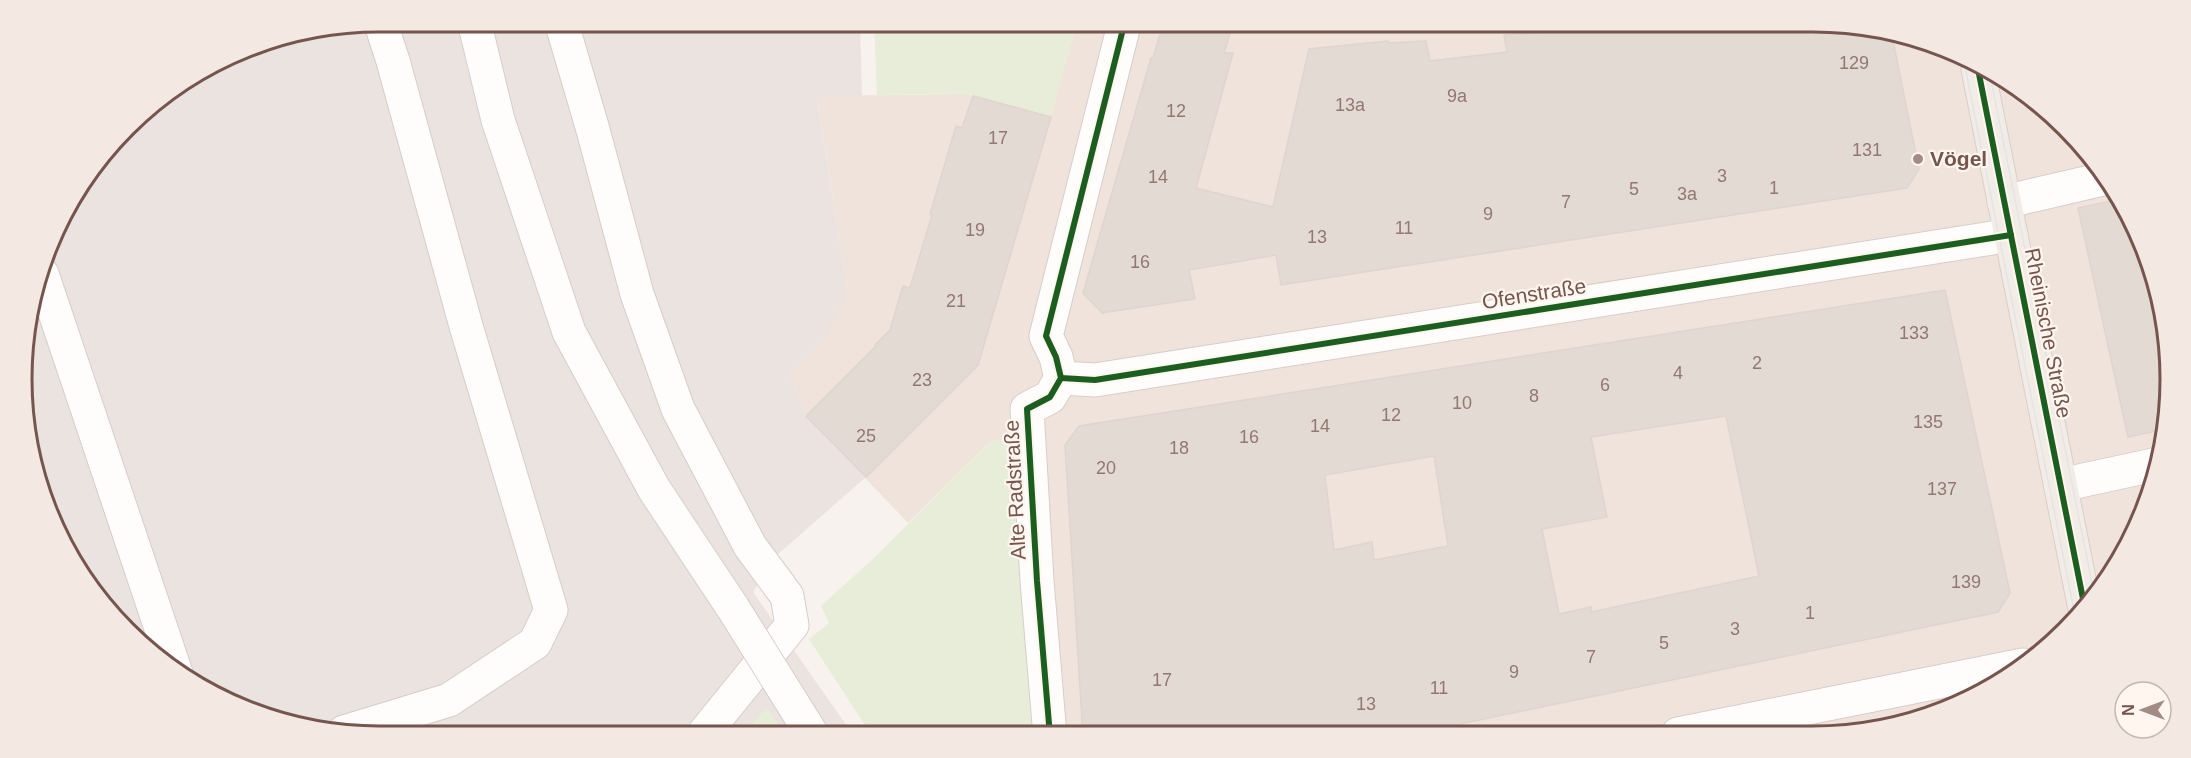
<svg xmlns="http://www.w3.org/2000/svg" width="2191" height="758" font-family="Helvetica,sans-serif">
  <style>
    .residential { fill: #f0e3db }
    .industrial { fill: #ebe3df }
    .green { fill: #e7edd8 }
    .building { fill: #e4dad4; stroke: #e0d4cf; stroke-width: 1.5; fill-rule: evenodd }
    .lines { fill: none; stroke-linecap: round; stroke-linejoin: round }
    .minor-casing { stroke: #d6cdca; stroke-width: 35 }
    .major-casing { stroke: #d8cecb; stroke-width: 35 }
    .minor { stroke: #fefdfc; stroke-width: 33 }
    .major { stroke: #f2ece6; stroke-width: 33 }
    .tram { stroke: #e4e3e5; stroke-width: 1.5 }
    .minor-bridge-casing { stroke: #d6cdca; stroke-width: 35; stroke-linecap: butt }
    .minor-bridge { stroke: #fefdfc; stroke-width: 33 }
    .cycleway-casing { stroke: #fef6ef; stroke-width: 10 }
    .cycleway { stroke: #1b5e20; stroke-width: 6 }
    .poi-dot { fill: #a28c85; stroke: #fef6ef; stroke-width: 2 }
    .labels { text-anchor: middle; stroke-width: 4.5; stroke-linejoin: round; paint-order: stroke }
    .number-label { font-size: 18px; fill: #927871 }
    .poi-label { font-size: 21px; font-weight: bold; fill: #75554d; stroke: #fef6ef; text-anchor: start }
    .street-label { font-size: 21px; fill: #75554d; stroke: #fef6ef }
    .rim { fill: none; stroke: #75554d; stroke-width: 3 }
  </style>
  <rect width="100%" height="100%" fill="#f7f2ed"/>
  <!-- residential -->
  <path class="residential" d="M 1077,21 L 1812,21 L 1904,33 L 2030,95 L 2122,200 L 2167,332 L 2158,471 L 2122,558 L 2048,648 L 1970,700 L 1859,734 L 1033,736 L 1002,440 L 991,441 L 908,523 L 806,416 L 789,372 L 847,288 L 817,96 L 965,94 L 1050,117 Z"/>
  <!-- industrial -->
  <path class="industrial" d="M 379,21 L 860,21 L 862,96 L 817,97 L 847,288 L 828,333 L 802,362 L 789,372 L 806,416 L 866,477 L 777,555 L 753,592 L 854,736 L 379,737 L 287,725 L 180,676 L 82,578 L 33,471 L 24,333 L 58,220 L 143,110 L 242,48 Z"/>
  <!-- green -->
  <g class="green">
    <path d="M 874,21 L 1077,21 L 1051,117 L 965,94 L 877,95 Z"/>
    <path d="M 1002,440 L 1008,444 L 1016,462 L 1033,736 L 872,736 L 809,639 L 829,623 L 821,606 L 874,558 L 991,441 Z"/>
    <path d="M 767,707 L 784,736 L 741,736 Z"/>
  </g>
  <!-- building -->
  <g class="building">
    <path d="M 1164,21 L 1234,21 L 1224,53 L 1233,53 L 1196,188 L 1273,207 L 1309,49 L 1388,41 L 1388,43 L 1426,41 L 1430,61 L 1507,52 L 1504,35 L 1735,21 L 1812,21 L 1891,31 L 1919,169 L 1907,188 L 1281,285 L 1276,255 L 1189,270 L 1195,299 L 1102,313 L 1083,293 L 1151,58 L 1153,58 Z"/>
    <path d="M 973,96 L 1051,117 L 978,365 L 866,477 L 806,416 L 876,346 L 875,345 L 890,330 L 903,286 L 910,288 L 932,215 L 930,214 L 956,126 L 962,128 Z"/>
    <path d="M 2121,199 L 2167,332 L 2161,430 L 2128,437 L 2078,208 Z"/>
    <path d="M 1945,290 L 2010,593 L 1998,612 L 1407,735 L 1083,736 L 1065,445 L 1079,426 ZM 1726,416 L 1759,576 L 1591,612 L 1591,607 L 1559,614 L 1542,529 L 1607,517 L 1591,437 ZM 1434,456 L 1448,546 L 1374,560 L 1372,542 L 1334,550 L 1325,475 Z"/>
  </g>
  <g class="lines">
    <!-- minor casing -->
    <g class="minor-casing">
      <g id="minor">
        <path d="M 474,21 L 498,120 L 569,332 L 654,489 L 733,608"/>
        <path d="M 561,21 L 593,130 L 637,294 L 678,409 L 750,546 L 787,596 L 792,625 L 702,736"/>
        <path d="M 2004,202 L 2103,179"/>
        <path d="M 42,274 L 176,673"/>
        <path d="M 1061,378 L 1095,380 L 2011,235"/>
        <path d="M 2061,485 L 2158,464"/>
        <path d="M 344,732 L 449,700 L 535,643 L 551,610 L 466,326 L 393,61 L 380,21"/>
        <path d="M 1678,734 L 2023,665"/>
        <path d="M 1050,736 L 1037,581 L 1027,409 L 1050,397 L 1061,378 L 1056,357 L 1046,336 L 1125,21"/>
      </g>
    </g>
    <!-- major casing -->
    <g class="major-casing">
      <path id="major" d="M 1978,69 L 2084,604"/>
    </g>
    <!-- minor -->
    <use href="#minor" class="minor"/>
    <!-- major -->
    <use href="#major" class="major"/>
    <!-- tram -->
    <g class="tram">
      <path d="M 1964,62 L 2075,615"/>
      <path d="M 1990,75 L 2094,593"/>
    </g>
    <!-- minor-bridge casing -->
    <g class="minor-bridge-casing">
      <path id="minor-bridge" d="M 733,608 L 813,736"/>
    </g>
    <!-- minor-bridge -->
    <use href="#minor-bridge" class="minor-bridge"/>
    <!-- cycleway casing -->
    <g class="cycleway-casing">
      <g id="cycleway">
        <path d="M 1978,69 L 2084,604"/>
        <path d="M 1061,378 L 1095,380 L 2011,235"/>
        <path d="M 1050,736 L 1037,581 L 1027,409 L 1050,397 L 1061,378 L 1056,357 L 1046,336 L 1125,21"/>
      </g>
    </g>
    <!-- cycleway -->
    <use href="#cycleway" class="cycleway"/>
  </g>
  <!-- markers -->
  <circle class="poi-dot" cx="1918" cy="159" r="6"/>
  <g class="labels">
    <!-- number labels -->
    <g class="number-label">
      <text x="1854" y="69">129</text>
      <text x="1457" y="102">9a</text>
      <text x="1350" y="111">13a</text>
      <text x="1176" y="117">12</text>
      <text x="998" y="144">17</text>
      <text x="1867" y="156">131</text>
      <text x="1722" y="182">3</text>
      <text x="1158" y="183">14</text>
      <text x="1774" y="194">1</text>
      <text x="1634" y="195">5</text>
      <text x="1687" y="200">3a</text>
      <text x="1566" y="208">7</text>
      <text x="1488" y="220">9</text>
      <text x="1404" y="234">11</text>
      <text x="975" y="236">19</text>
      <text x="1317" y="243">13</text>
      <text x="1140" y="268">16</text>
      <text x="956" y="307">21</text>
      <text x="1914" y="339">133</text>
      <text x="1757" y="369">2</text>
      <text x="1678" y="379">4</text>
      <text x="922" y="386">23</text>
      <text x="1605" y="391">6</text>
      <text x="1534" y="402">8</text>
      <text x="1462" y="409">10</text>
      <text x="1391" y="421">12</text>
      <text x="1928" y="428">135</text>
      <text x="1320" y="432">14</text>
      <text x="866" y="442">25</text>
      <text x="1249" y="443">16</text>
      <text x="1179" y="454">18</text>
      <text x="1106" y="474">20</text>
      <text x="1942" y="495">137</text>
      <text x="1966" y="588">139</text>
      <text x="1810" y="619">1</text>
      <text x="1735" y="635">3</text>
      <text x="1664" y="649">5</text>
      <text x="1591" y="663">7</text>
      <text x="1514" y="678">9</text>
      <text x="1162" y="686">17</text>
      <text x="1439" y="694">11</text>
      <text x="1366" y="710">13</text>
    </g>
    <!-- poi labels -->
    <g class="poi-label">
      <text x="1930" y="166">Vögel</text>
    </g>
    <!-- street labels -->
    <g class="street-label">
      <text transform="translate(1534 294) rotate(-9)" y="7">Ofenstraße</text>
      <text transform="translate(2048 333) rotate(79)" y="7">Rheinische Straße</text>
      <text transform="translate(1015 490) rotate(-93)" y="7">Alte Radstraße</text>
    </g>
  </g>
  <!-- crop -->
  <path d="M0 0H2191V758H0ZM379 32H1813A347 347 0 0 1 2160 379V379A347 347 0 0 1 1813 726H379A347 347 0 0 1 32 379V379A347 347 0 0 1 379 32Z" fill="#f3e9e2" fill-rule="evenodd"/>
  <path class="rim" d="M379 32H1813A347 347 0 0 1 2160 379V379A347 347 0 0 1 1813 726H379A347 347 0 0 1 32 379V379A347 347 0 0 1 379 32Z"/>
  <!-- north arrow -->
  <g transform="translate(2143 710) rotate(270)"><circle r="28" fill="#fef6ef" stroke="#c7b6ae" stroke-width="1.5"/>
  <path d="M0-4.5L10 22L0 15L-10 22Z" fill="#a28c85"/>
  <text y="-9" font-size="16" font-weight="bold" text-anchor="middle" fill="#75554d">N</text>
  </g>
</svg>
